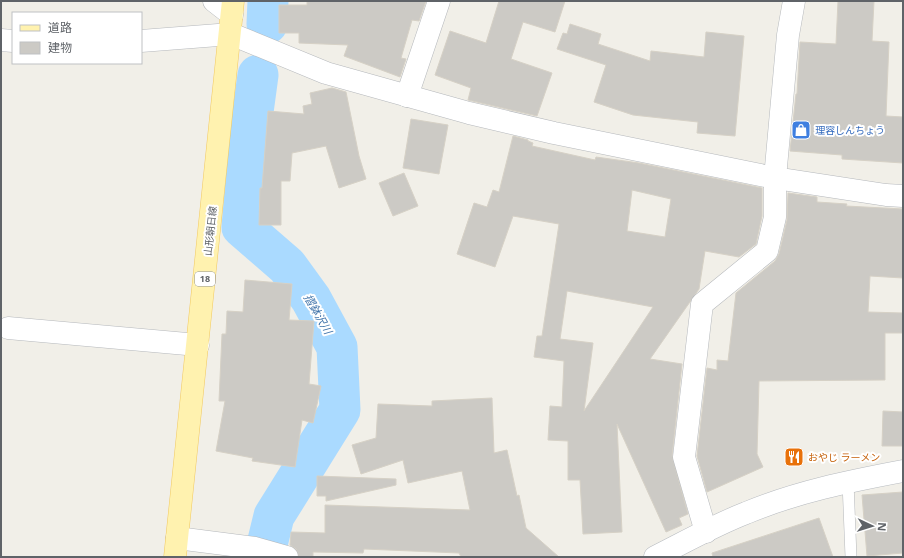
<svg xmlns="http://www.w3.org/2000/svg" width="904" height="558" font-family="'Noto Sans','Noto Sans JP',sans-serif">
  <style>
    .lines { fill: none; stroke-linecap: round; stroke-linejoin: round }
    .river { stroke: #aadaff; stroke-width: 41 }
    .building { fill: #cccac5; stroke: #d6d1c6; fill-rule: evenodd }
    .lane-casing { stroke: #b5b8bc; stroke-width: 12 }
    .street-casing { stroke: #b5b8bc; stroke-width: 23 }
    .secondary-casing { stroke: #b6babf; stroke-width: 23 }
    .primary-casing { stroke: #f2c960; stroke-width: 23 }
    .lane { stroke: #fff; stroke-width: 11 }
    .street { stroke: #fff; stroke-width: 22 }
    .secondary { stroke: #fff; stroke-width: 22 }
    .primary { stroke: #fff2af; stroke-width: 22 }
    .labels { text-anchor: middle; stroke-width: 4; stroke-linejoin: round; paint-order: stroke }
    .shield { fill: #fff; stroke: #8f9295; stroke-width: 1 }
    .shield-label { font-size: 9px; font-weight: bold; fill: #5f6368 }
    .shop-label { font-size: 10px; fill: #366cbe; stroke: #fff; text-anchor: start }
    .street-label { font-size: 10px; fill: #5f6368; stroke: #fff }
    .food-label { font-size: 10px; fill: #c56008; stroke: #fff; text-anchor: start }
    .water-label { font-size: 11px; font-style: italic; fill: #4174aa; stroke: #fff }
  </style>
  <rect width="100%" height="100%" fill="#f1efe8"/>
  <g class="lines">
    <!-- river -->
    <g class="river">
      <path d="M 267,24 L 268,1"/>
      <path d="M 258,75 L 250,134 L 242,227 L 287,266 L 311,299 L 337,347 L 340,410 L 274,516 L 264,557"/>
    </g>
  </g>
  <!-- building -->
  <g class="building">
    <path d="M 307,1 L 426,1 L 419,21 L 412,20 L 401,58 L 406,59 L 400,77 L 344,56 L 348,45 L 299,43 L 299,33 L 279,33 L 279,5 L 307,5 Z"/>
    <path d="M 499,1 L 565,1 L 555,32 L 523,22 L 511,59 L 552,73 L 537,116 L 468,100 L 471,88 L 435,75 L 450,31 L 486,43 Z"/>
    <path d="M 838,1 L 874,1 L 872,41 L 889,42 L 886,116 L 903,117 L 903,163 L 842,159 L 842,155 L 790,151 L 796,94 L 797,94 L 800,42 L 836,44 Z"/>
    <path d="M 570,24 L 601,34 L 598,44 L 650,61 L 651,51 L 704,57 L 706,32 L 744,36 L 735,136 L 697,133 L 698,122 L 633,115 L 594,102 L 606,65 L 557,49 L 563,33 L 567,34 Z"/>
    <path d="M 332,88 L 346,92 L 359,156 L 366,179 L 339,188 L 326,146 L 292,153 L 290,181 L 281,181 L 281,225 L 259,225 L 260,188 L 262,188 L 268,111 L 304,114 L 303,106 L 312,104 L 310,93 Z"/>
    <path d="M 411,119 L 448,125 L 439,174 L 403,168 Z"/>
    <path d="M 513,136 L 528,140 L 528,141 L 533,143 L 532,146 L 595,160 L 596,157 L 639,163 L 762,188 L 762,216 L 756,244 L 739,257 L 705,251 L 699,289 L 650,359 L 682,364 L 672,456 L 688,514 L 679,518 L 682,525 L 666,532 L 617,424 L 622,532 L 583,534 L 580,480 L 568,480 L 568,441 L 548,440 L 550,406 L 562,407 L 564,361 L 534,357 L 537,336 L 542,336 L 559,224 L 513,216 L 495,267 L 457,254 L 474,203 L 487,207 L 493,190 L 499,192 ZM 632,190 L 671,199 L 665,237 L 627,231 ZM 567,291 L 653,307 L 584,411 L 593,343 L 560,339 Z"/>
    <path d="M 404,173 L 418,206 L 393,216 L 379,183 Z"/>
    <path d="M 788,193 L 817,197 L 817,202 L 847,204 L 846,206 L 903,209 L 903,278 L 870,276 L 868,312 L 903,313 L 903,333 L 885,333 L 885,380 L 759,381 L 757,454 L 763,467 L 707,492 L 697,456 L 707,368 L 717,370 L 717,360 L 728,361 L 736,293 L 775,261 L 779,254 L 787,220 Z"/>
    <path d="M 245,280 L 292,284 L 289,320 L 314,321 L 309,384 L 321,386 L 313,423 L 302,420 L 295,467 L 252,461 L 253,458 L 216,451 L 225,401 L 219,401 L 222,334 L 226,334 L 227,311 L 243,312 Z"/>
    <path d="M 492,398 L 494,453 L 507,450 L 517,496 L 519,495 L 526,528 L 559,557 L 461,557 L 459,553 L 364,549 L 363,553 L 313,552 L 313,557 L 299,557 L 296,549 L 290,545 L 291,532 L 325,533 L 325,505 L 470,510 L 462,471 L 408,483 L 403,460 L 361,474 L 352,445 L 376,438 L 378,404 L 432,406 L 432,401 Z"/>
    <path d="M 883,411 L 903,412 L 903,446 L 882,446 Z"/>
    <path d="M 317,476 L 396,479 L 396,485 L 326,501 L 326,496 L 317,496 Z"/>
    <path d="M 903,492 L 903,553 L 867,556 L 862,495 Z"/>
    <path d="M 819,518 L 833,557 L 713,557 L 712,553 Z"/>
  </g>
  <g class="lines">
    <!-- lane casing -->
    <g class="lane-casing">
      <path id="lane" d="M 848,482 L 851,557"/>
    </g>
    <!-- street casing -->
    <g class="street-casing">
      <g id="street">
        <path d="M 214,1 L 232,15"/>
        <path d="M 1,40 L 13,41"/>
        <path d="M 141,41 L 231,34 L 326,73 L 469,113 L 554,133 L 775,178 L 886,195 L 903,196"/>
        <path d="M 407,96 L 439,1"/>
        <path d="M 8,328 L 198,345"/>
        <path d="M 706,532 L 684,457 L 702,304 L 767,251 L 775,217 L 775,178 L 788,35 L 794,1"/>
        <path d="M 177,538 L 255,548 L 287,557"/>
      </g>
    </g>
    <!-- secondary casing -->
    <g class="secondary-casing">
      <path id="secondary" d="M 655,557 C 685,542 715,525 746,513 C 796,492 850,481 903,471"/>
    </g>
    <!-- primary casing -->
    <g class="primary-casing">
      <path id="primary" d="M 175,557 L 233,1"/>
    </g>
    <!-- lane -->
    <use href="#lane" class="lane"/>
    <!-- street -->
    <use href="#street" class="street"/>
    <!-- secondary -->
    <use href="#secondary" class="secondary"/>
    <!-- primary -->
    <use href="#primary" class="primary"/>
  </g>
  <!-- icons -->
  <defs>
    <g id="shop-square" transform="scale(1)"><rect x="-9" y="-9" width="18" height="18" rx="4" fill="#3f7fe0" stroke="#fff"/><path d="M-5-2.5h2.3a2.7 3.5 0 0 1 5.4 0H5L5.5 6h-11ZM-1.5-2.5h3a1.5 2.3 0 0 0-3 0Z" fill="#fff"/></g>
    <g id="restaurant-square" transform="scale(1)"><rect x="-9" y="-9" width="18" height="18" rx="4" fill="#e8710a" stroke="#fff"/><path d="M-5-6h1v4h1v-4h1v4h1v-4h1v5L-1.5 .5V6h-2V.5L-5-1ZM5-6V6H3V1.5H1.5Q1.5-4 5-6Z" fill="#fff"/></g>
  </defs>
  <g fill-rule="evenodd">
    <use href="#shop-square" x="801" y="130"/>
    <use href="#restaurant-square" x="794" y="457"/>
  </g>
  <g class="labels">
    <!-- shield labels -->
    <rect class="shield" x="195" y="272" width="20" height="14" rx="3"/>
    <g class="shield-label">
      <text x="205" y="282">18</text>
    </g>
    <!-- shop labels -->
    <g class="shop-label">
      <text x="815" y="134">理容しんちょう</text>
    </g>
    <!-- street labels -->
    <g class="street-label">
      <text transform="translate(210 231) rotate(-84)" y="4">山形朝日線</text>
    </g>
    <!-- food labels -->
    <g class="food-label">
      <text x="808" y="461">おやじ ラーメン</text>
    </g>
    <!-- water labels -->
    <g class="water-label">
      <text transform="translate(318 314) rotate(60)" y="4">摺鉢沢川</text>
    </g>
  </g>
  <!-- border -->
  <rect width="904" height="558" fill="none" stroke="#5f6368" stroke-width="4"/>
  <!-- legend -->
  <rect x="12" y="12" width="130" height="52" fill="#ffffff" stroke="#bfc1c3"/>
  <rect x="20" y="25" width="20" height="6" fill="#fff2af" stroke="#bfc1c3"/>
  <text x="48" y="32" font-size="12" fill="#5f6368">道路</text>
  <rect x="20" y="42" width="20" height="12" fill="#cccac5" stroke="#bfc1c3"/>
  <text x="48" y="52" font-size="12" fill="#5f6368">建物</text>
  <!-- north arrow -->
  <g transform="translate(872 526) rotate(94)" stroke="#ffffff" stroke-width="3" paint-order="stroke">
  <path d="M0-3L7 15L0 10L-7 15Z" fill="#5f6368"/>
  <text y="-6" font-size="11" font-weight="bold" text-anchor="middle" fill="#5f6368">N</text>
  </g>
</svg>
